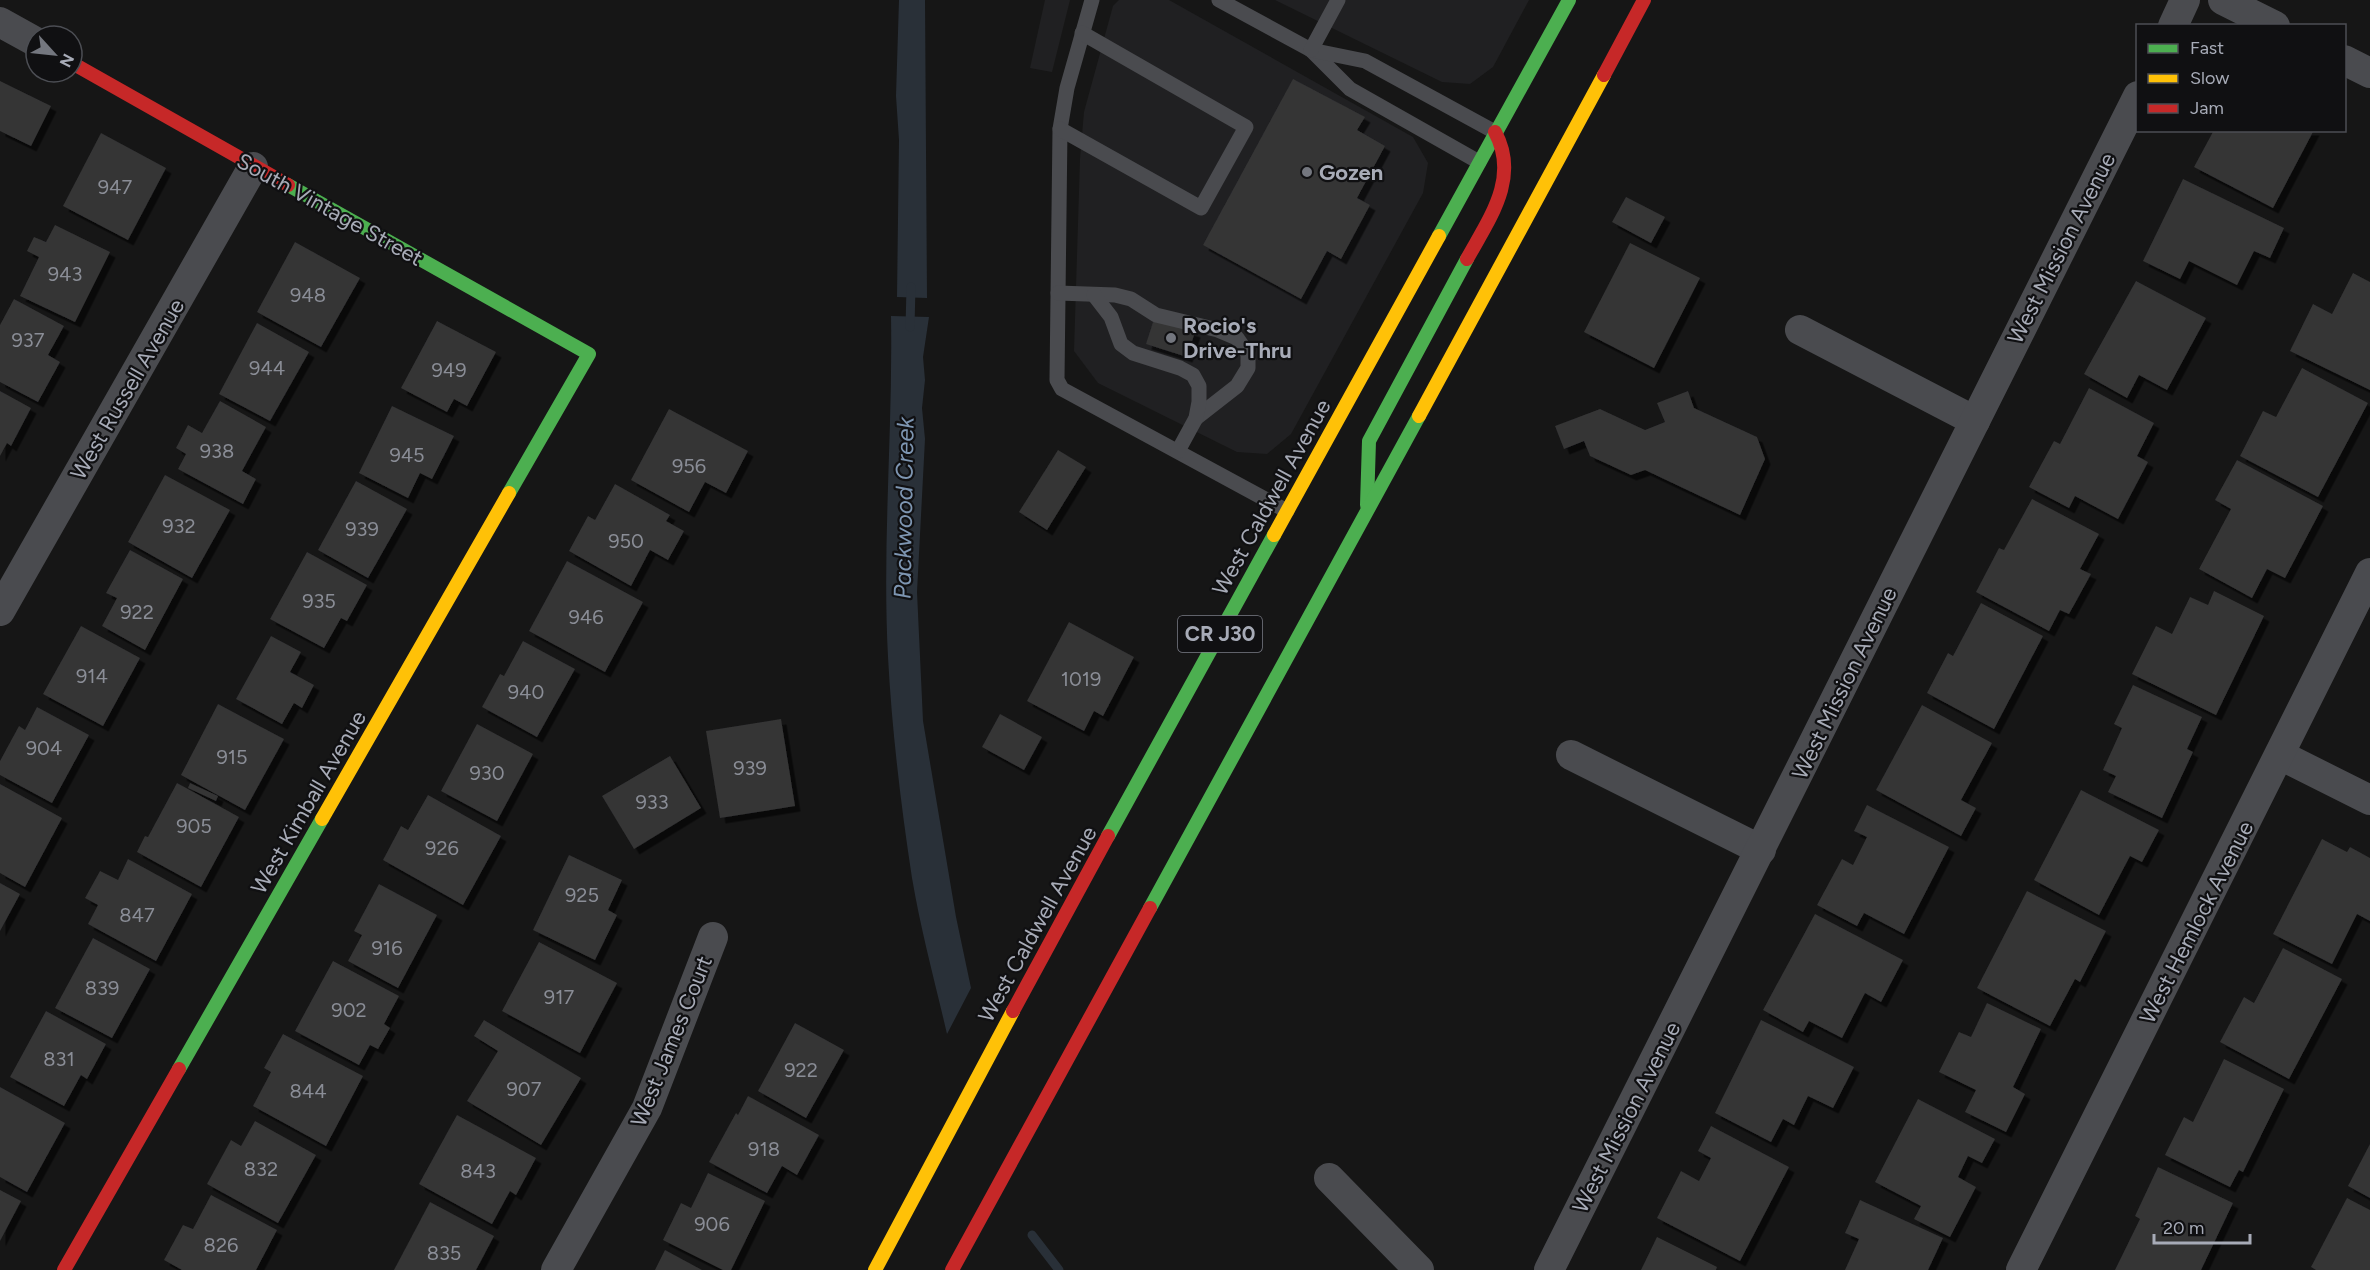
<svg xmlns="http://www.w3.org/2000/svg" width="2370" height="1270" font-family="Figtree,sans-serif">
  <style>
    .built { fill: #202022 }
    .water { fill: #293038 }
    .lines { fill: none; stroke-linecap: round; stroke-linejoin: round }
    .stream { stroke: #293038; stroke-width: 9 }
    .building { fill: #343435; filter: url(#shadow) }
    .lane { stroke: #4a4b4f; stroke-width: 15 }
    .street { stroke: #4a4b4f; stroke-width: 30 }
    .fast { stroke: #4caf50; stroke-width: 14 }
    .slow { stroke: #ffc107; stroke-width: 14 }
    .jam { stroke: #c62828; stroke-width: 14 }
    .poi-dot { fill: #74777f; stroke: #101012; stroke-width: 2 }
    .labels { text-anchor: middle; stroke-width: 4.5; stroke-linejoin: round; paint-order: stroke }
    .number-label { font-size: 20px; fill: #8a8d96 }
    .shield { fill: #101012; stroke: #7a7c86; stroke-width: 1.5 }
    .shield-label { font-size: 21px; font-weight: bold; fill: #a7abb7 }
    .poi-label { font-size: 22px; font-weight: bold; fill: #a7abb7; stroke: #101012; text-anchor: start }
    .street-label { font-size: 22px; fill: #a7abb7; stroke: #101012 }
    .water-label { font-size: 24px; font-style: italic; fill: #7e96b2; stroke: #101012 }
  </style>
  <defs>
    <filter id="shadow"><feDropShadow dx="5.5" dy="5.5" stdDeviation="0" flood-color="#0009"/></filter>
  </defs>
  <rect width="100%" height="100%" fill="#161616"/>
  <!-- built -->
  <g class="built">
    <path d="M 1045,0 L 1070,0 L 1052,72 L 1030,68 Z"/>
    <path d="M 1119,0 L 1169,0 L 1413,137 L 1428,163 L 1423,193 L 1291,434 L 1267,454 L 1237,452 L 1098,383 L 1074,351 L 1080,159 L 1084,112 L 1113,6 Z"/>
    <path d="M 1275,0 L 1529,0 L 1493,67 L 1470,84 L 1442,82 Z"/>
  </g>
  <!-- water -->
  <g class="water">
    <path d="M 899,0 L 925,0 L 927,298 L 897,297 L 899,140 L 896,96 Z"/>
    <path d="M 891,316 L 929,317 L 923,357 L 925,380 L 922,408 L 925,439 L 917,592 L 923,721 L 956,917 L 971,988 L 947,1034 C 935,982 921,931 912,878 C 901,806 892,731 888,657 C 882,543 893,430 891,316 Z"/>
  </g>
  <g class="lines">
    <!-- stream -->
    <g class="stream">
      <path d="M 910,327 L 911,287"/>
      <path d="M 1032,1235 L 1059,1270"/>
    </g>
  </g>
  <!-- building -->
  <g class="building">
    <path d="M 1293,79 L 1365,117 L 1357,130 L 1385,146 L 1357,198 L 1370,205 L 1341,259 L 1327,251 L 1301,299 L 1203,245 Z"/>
    <path d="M 0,81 L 51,106 L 31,146 L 0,131 Z"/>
    <path d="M 2214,130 L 2314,130 L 2273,208 L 2194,167 Z"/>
    <path d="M 101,133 L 166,168 L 128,240 L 63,206 Z"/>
    <path d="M 2183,179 L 2284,228 L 2270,258 L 2254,251 L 2237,285 L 2189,261 L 2180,279 L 2143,261 Z"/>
    <path d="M 1626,197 L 1665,217 L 1651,243 L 1612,222 Z"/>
    <path d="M 55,225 L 110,252 L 75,322 L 20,296 L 39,257 L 27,251 L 34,237 L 46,242 Z"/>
    <path d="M 295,242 L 360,278 L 321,347 L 257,312 Z"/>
    <path d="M 1630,243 L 1700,278 L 1654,368 L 1584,332 Z"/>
    <path d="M 2353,273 L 2370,282 L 2370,390 L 2290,351 L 2313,304 L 2332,314 Z"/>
    <path d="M 2136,281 L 2206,318 L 2167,390 L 2139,375 L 2127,398 L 2084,374 Z"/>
    <path d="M 14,299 L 64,326 L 48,355 L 60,362 L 38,402 L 0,382 L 0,325 Z"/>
    <path d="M 1154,319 L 1195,332 L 1187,357 L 1146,344 Z"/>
    <path d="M 437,321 L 496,352 L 467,406 L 454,399 L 447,412 L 401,388 Z"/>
    <path d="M 257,323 L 309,352 L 270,421 L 219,394 Z"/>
    <path d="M 2302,368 L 2368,403 L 2318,497 L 2240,456 L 2263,411 L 2276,417 Z"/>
    <path d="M 2089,388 L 2154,423 L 2137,456 L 2148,462 L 2118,519 L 2075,496 L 2069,508 L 2029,487 L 2054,441 L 2060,444 Z"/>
    <path d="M 0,391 L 31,408 L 11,446 L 7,443 L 0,456 Z"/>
    <path d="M 1688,391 L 1694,408 L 1757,437 L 1765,459 L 1740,515 L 1645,470 L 1631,475 L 1590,456 L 1584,441 L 1564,449 L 1555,426 L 1600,409 L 1645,430 L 1665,422 L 1657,403 Z"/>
    <path d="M 220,401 L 266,427 L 242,471 L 256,479 L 243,504 L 178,469 L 186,454 L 176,448 L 188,425 L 202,433 Z"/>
    <path d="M 392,406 L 454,436 L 432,479 L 420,473 L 408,498 L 359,473 Z"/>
    <path d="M 669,409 L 748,451 L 726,493 L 705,482 L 689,512 L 631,480 Z"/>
    <path d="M 1058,450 L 1086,467 L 1047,530 L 1019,512 Z"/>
    <path d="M 2237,460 L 2323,506 L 2285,578 L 2267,569 L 2252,598 L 2199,569 L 2231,509 L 2215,500 Z"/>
    <path d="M 165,475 L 230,510 L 192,578 L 128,542 Z"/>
    <path d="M 356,481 L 407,509 L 368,578 L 318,550 Z"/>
    <path d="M 615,484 L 670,515 L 666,521 L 684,531 L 668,560 L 650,550 L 631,586 L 569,551 L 588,516 L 595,520 Z"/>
    <path d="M 2032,499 L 2099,534 L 2080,569 L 2091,574 L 2069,614 L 2060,610 L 2049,631 L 1976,592 L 1999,548 L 2004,550 Z"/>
    <path d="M 130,550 L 183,579 L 145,650 L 102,626 L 117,598 L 106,593 Z"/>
    <path d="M 307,552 L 367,585 L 347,621 L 341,618 L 324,648 L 270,619 Z"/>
    <path d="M 567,561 L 643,602 L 605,672 L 529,631 Z"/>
    <path d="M 2214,591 L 2264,616 L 2216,715 L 2132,674 L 2156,626 L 2172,634 L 2190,597 L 2208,605 Z"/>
    <path d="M 1981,603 L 2043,636 L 1994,729 L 1927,693 L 1948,653 L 1953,656 Z"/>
    <path d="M 1069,622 L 1134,657 L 1103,716 L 1094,711 L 1084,731 L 1027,701 Z"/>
    <path d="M 81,626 L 140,658 L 103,726 L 43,694 Z"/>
    <path d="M 271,636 L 301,652 L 290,672 L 314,685 L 302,708 L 294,703 L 282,724 L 236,699 Z"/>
    <path d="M 523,641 L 575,669 L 537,737 L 482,707 L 500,674 L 504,676 Z"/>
    <path d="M 2133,685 L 2202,717 L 2187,749 L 2193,752 L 2162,818 L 2108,792 L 2116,776 L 2103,770 L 2122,728 L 2114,724 Z"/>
    <path d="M 218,704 L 284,739 L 245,810 L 181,775 Z"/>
    <path d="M 1922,705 L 1992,743 L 1961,800 L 1976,808 L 1961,836 L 1876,790 Z"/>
    <path d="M 37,707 L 89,735 L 52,803 L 0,775 L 0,761 L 19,726 L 25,730 Z"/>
    <path d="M 1000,714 L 1042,737 L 1024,770 L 982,747 Z"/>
    <path d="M 781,719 L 795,806 L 720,818 L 706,731 Z"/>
    <path d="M 477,724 L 533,754 L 497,821 L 441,791 Z"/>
    <path d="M 670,756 L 701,808 L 634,849 L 602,796 Z"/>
    <path d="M 177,783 L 239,817 L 201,887 L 137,852 L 145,836 L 148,837 Z"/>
    <path d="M 190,783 L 218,796 L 216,801 L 188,788 Z"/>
    <path d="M 0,784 L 62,818 L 25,887 L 0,873 Z"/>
    <path d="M 2081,790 L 2159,830 L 2142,862 L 2130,856 L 2099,915 L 2034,880 Z"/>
    <path d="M 428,795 L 501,836 L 463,905 L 383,860 L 401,826 L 408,830 Z"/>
    <path d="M 1867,805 L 1949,847 L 1904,934 L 1864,913 L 1857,926 L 1817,905 L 1842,859 L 1853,865 L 1867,837 L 1854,831 Z"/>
    <path d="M 2322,839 L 2347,852 L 2350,847 L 2370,858 L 2370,921 L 2357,914 L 2332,964 L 2273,934 Z"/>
    <path d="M 569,855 L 622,880 L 608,910 L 617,915 L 595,960 L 533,930 Z"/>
    <path d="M 128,859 L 192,894 L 156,961 L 88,924 L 98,905 L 85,898 L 100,871 L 118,880 Z"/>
    <path d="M 0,883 L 20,894 L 0,931 Z"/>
    <path d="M 379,884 L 437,915 L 398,988 L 348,961 L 362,935 L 354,931 Z"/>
    <path d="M 2027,891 L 2106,931 L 2080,982 L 2075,979 L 2050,1026 L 1977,988 Z"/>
    <path d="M 1815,914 L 1903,960 L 1881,1002 L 1865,993 L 1842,1038 L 1809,1021 L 1803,1032 L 1763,1010 Z"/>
    <path d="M 93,938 L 150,969 L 112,1038 L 55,1008 Z"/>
    <path d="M 539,942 L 617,983 L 580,1053 L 502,1011 Z"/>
    <path d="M 2283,948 L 2342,979 L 2289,1079 L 2220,1042 L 2244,997 L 2254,1003 Z"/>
    <path d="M 333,961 L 399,996 L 384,1024 L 390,1028 L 378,1049 L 370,1045 L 359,1065 L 295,1031 Z"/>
    <path d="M 1987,1003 L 2041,1029 L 2013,1087 L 2025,1094 L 2006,1132 L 1965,1112 L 1976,1090 L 1939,1072 L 1959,1032 L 1971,1037 Z"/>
    <path d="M 46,1011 L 106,1044 L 87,1079 L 81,1075 L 64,1106 L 10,1077 Z"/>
    <path d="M 484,1020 L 581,1078 L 541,1145 L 467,1101 L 498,1051 L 474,1036 Z"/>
    <path d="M 1761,1020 L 1854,1067 L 1833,1108 L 1808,1096 L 1794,1125 L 1783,1119 L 1771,1142 L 1715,1113 Z"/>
    <path d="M 795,1023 L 844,1050 L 806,1118 L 758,1091 Z"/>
    <path d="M 283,1034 L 363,1076 L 326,1146 L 253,1106 L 271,1072 L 264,1068 Z"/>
    <path d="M 2224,1059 L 2284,1089 L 2243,1172 L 2239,1170 L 2230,1187 L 2165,1155 L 2184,1117 L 2193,1122 Z"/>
    <path d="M 0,1087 L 65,1123 L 27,1192 L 0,1177 Z"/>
    <path d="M 748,1096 L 819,1135 L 797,1175 L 782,1166 L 767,1193 L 709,1162 L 736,1113 L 738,1115 Z"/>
    <path d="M 1918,1099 L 1995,1139 L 1982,1163 L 1968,1156 L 1958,1177 L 1976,1187 L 1950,1237 L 1914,1219 L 1921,1206 L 1875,1182 Z"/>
    <path d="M 457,1115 L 536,1158 L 516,1195 L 510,1191 L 492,1224 L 419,1184 Z"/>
    <path d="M 255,1121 L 316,1155 L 278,1223 L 207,1184 L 231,1140 L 241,1146 Z"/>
    <path d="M 1711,1126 L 1789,1167 L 1740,1261 L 1657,1218 L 1681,1171 L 1699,1181 L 1711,1158 L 1698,1151 Z"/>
    <path d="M 2370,1144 L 2370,1198 L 2348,1186 Z"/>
    <path d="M 2158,1167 L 2233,1203 L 2201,1270 L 2115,1270 L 2140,1219 L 2135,1216 Z"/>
    <path d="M 708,1173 L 765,1201 L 731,1270 L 723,1270 L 663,1240 L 681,1203 L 691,1208 Z"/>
    <path d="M 0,1190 L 21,1201 L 0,1241 Z"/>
    <path d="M 211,1195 L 277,1230 L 256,1270 L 182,1270 L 164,1260 L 183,1225 L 193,1229 Z"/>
    <path d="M 2347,1198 L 2370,1210 L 2370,1270 L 2316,1270 L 2311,1267 Z"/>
    <path d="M 1860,1200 L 1943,1238 L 1928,1270 L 1845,1270 L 1859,1239 L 1845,1233 Z"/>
    <path d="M 430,1202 L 494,1236 L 476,1270 L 394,1270 Z"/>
    <path d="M 1657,1237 L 1717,1267 L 1716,1270 L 1641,1270 Z"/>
    <path d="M 665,1250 L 702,1270 L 655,1270 Z"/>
  </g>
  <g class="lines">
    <!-- lane -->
    <g class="lane">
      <path d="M 1092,0 L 1067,88 L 1060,129 L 1057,380 L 1062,389 L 1287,511"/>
      <path d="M 1219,0 L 1311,50 L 1350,89 L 1479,162"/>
      <path d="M 1311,50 L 1365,61 L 1495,132"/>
      <path d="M 1311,50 L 1338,0"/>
      <path d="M 1060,129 L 1201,208 L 1246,127 L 1082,33"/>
      <path d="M 1058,293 L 1115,295 L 1131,299 L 1156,315 L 1218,330 L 1237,338 L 1248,354 L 1248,368 L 1237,386 L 1196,418"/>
      <path d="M 1094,295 L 1111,317 L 1121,344 L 1133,353 L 1180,368 L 1193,375 L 1199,386 L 1199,402 L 1196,418 L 1178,451"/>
    </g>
    <!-- street -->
    <g class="street">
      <path d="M 2223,0 L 2275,26"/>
      <path d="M 0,22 L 36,42"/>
      <path d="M 2173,26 L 2185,0"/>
      <path d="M 2344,60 L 2370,73"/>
      <path d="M 1800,330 L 1975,421"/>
      <path d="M 0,611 L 253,167"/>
      <path d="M 1571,755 L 1761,850"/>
      <path d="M 2280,755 L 2370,800"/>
      <path d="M 1329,1178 L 1419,1270"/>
      <path d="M 556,1270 L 647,1108 L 713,937"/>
      <path d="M 1549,1270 L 2138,96"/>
      <path d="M 2021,1270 L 2370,573"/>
    </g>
    <!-- fast -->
    <g class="fast">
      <path d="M 288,185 L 589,354 L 509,493"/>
      <path d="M 1439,236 L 1569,0"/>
      <path d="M 1367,505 L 1369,441 L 1467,259"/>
      <path d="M 1108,836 L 1274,535"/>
      <path d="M 1150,908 L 1419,416"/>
      <path d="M 179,1069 L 322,819"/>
    </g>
    <!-- slow -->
    <g class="slow">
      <path d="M 1419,416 L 1604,75"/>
      <path d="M 1274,535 L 1439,236"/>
      <path d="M 322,819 L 509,493"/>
      <path d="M 875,1270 L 1013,1011"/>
    </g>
    <!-- jam -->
    <g class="jam">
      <path d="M 72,63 L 288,185"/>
      <path d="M 1604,75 L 1644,0"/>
      <path d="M 1467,259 C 1489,219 1520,178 1495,132"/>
      <path d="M 1013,1011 L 1108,836"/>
      <path d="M 64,1270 L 179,1069"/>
      <path d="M 952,1270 L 1150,908"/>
    </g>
  </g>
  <!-- markers -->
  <g class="poi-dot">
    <circle cx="1307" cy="172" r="6"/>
    <circle cx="1171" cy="338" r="6"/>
  </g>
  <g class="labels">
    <!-- number labels -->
    <g class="number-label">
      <text x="115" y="194">947</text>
      <text x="65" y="281">943</text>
      <text x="308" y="302">948</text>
      <text x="28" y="347">937</text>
      <text x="267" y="375">944</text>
      <text x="449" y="377">949</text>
      <text x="217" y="458">938</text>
      <text x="407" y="462">945</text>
      <text x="689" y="473">956</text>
      <text x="179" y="533">932</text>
      <text x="362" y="536">939</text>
      <text x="626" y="548">950</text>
      <text x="319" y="608">935</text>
      <text x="137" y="619">922</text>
      <text x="586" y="624">946</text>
      <text x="92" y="683">914</text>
      <text x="1081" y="686">1019</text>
      <text x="526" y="699">940</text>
      <text x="44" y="755">904</text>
      <text x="232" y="764">915</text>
      <text x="750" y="775">939</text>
      <text x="487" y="780">930</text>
      <text x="652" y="809">933</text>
      <text x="194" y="833">905</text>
      <text x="442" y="855">926</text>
      <text x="582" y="902">925</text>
      <text x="137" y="922">847</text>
      <text x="387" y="955">916</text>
      <text x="102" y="995">839</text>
      <text x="559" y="1004">917</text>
      <text x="349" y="1017">902</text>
      <text x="59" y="1066">831</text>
      <text x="801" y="1077">922</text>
      <text x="524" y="1096">907</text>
      <text x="308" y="1098">844</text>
      <text x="764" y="1156">918</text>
      <text x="261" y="1176">832</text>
      <text x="478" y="1178">843</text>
      <text x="712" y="1231">906</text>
      <text x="221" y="1252">826</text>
      <text x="444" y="1260">835</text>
    </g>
    <!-- shield labels -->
    <rect class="shield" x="1178" y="616" width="84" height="36" rx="4.5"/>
    <g class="shield-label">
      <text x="1220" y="641">CR J30</text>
    </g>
    <!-- poi labels -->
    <g class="poi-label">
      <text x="1319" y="180">Gozen</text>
      <text x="1183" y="333">Rocio's<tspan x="1183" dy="25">Drive-Thru</tspan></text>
    </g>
    <!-- street labels -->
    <g class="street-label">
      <text transform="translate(330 209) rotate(29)" y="8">South Vintage Street</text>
      <text transform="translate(2061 248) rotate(-63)" y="8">West Mission Avenue</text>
      <text transform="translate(127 389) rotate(-60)" y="8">West Russell Avenue</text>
      <text transform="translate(1271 497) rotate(-61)" y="8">West Caldwell Avenue</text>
      <text transform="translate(1844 683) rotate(-64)" y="8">West Mission Avenue</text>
      <text transform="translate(308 802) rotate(-60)" y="8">West Kimball Avenue</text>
      <text transform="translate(2196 922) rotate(-63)" y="8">West Hemlock Avenue</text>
      <text transform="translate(1037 924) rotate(-61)" y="8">West Caldwell Avenue</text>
      <text transform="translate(671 1041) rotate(-68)" y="8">West James Court</text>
      <text transform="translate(1626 1117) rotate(-63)" y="8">West Mission Avenue</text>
    </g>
    <!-- water labels -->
    <g class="water-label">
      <text transform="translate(904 508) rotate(-89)" y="8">Packwood Creek</text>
    </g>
  </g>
  <!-- legend -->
  <rect x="2136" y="24" width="210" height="108" fill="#101012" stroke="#4c4e54" stroke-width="1.5"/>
  <rect x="2148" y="44" width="30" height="9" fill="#4caf50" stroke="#4c4e54" stroke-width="1.5"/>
  <text x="2190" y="54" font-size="18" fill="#a7abb7">Fast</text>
  <rect x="2148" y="74" width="30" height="9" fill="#ffc107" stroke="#4c4e54" stroke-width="1.5"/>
  <text x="2190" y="84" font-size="18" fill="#a7abb7">Slow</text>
  <rect x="2148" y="104" width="30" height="9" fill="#c62828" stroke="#4c4e54" stroke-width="1.5"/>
  <text x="2190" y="114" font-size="18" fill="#a7abb7">Jam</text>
  <!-- north arrow -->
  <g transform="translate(54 54) rotate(117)"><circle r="28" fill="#101012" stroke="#4c4e54" stroke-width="1.5"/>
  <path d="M0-4.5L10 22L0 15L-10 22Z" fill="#74777f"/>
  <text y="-9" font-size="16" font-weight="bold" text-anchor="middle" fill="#a7abb7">N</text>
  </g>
  <!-- scale -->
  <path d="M2154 1234v9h96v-9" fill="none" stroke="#a7abb7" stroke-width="3"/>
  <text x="2163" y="1234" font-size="18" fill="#a7abb7" stroke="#101012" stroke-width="4.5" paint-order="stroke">20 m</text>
</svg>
